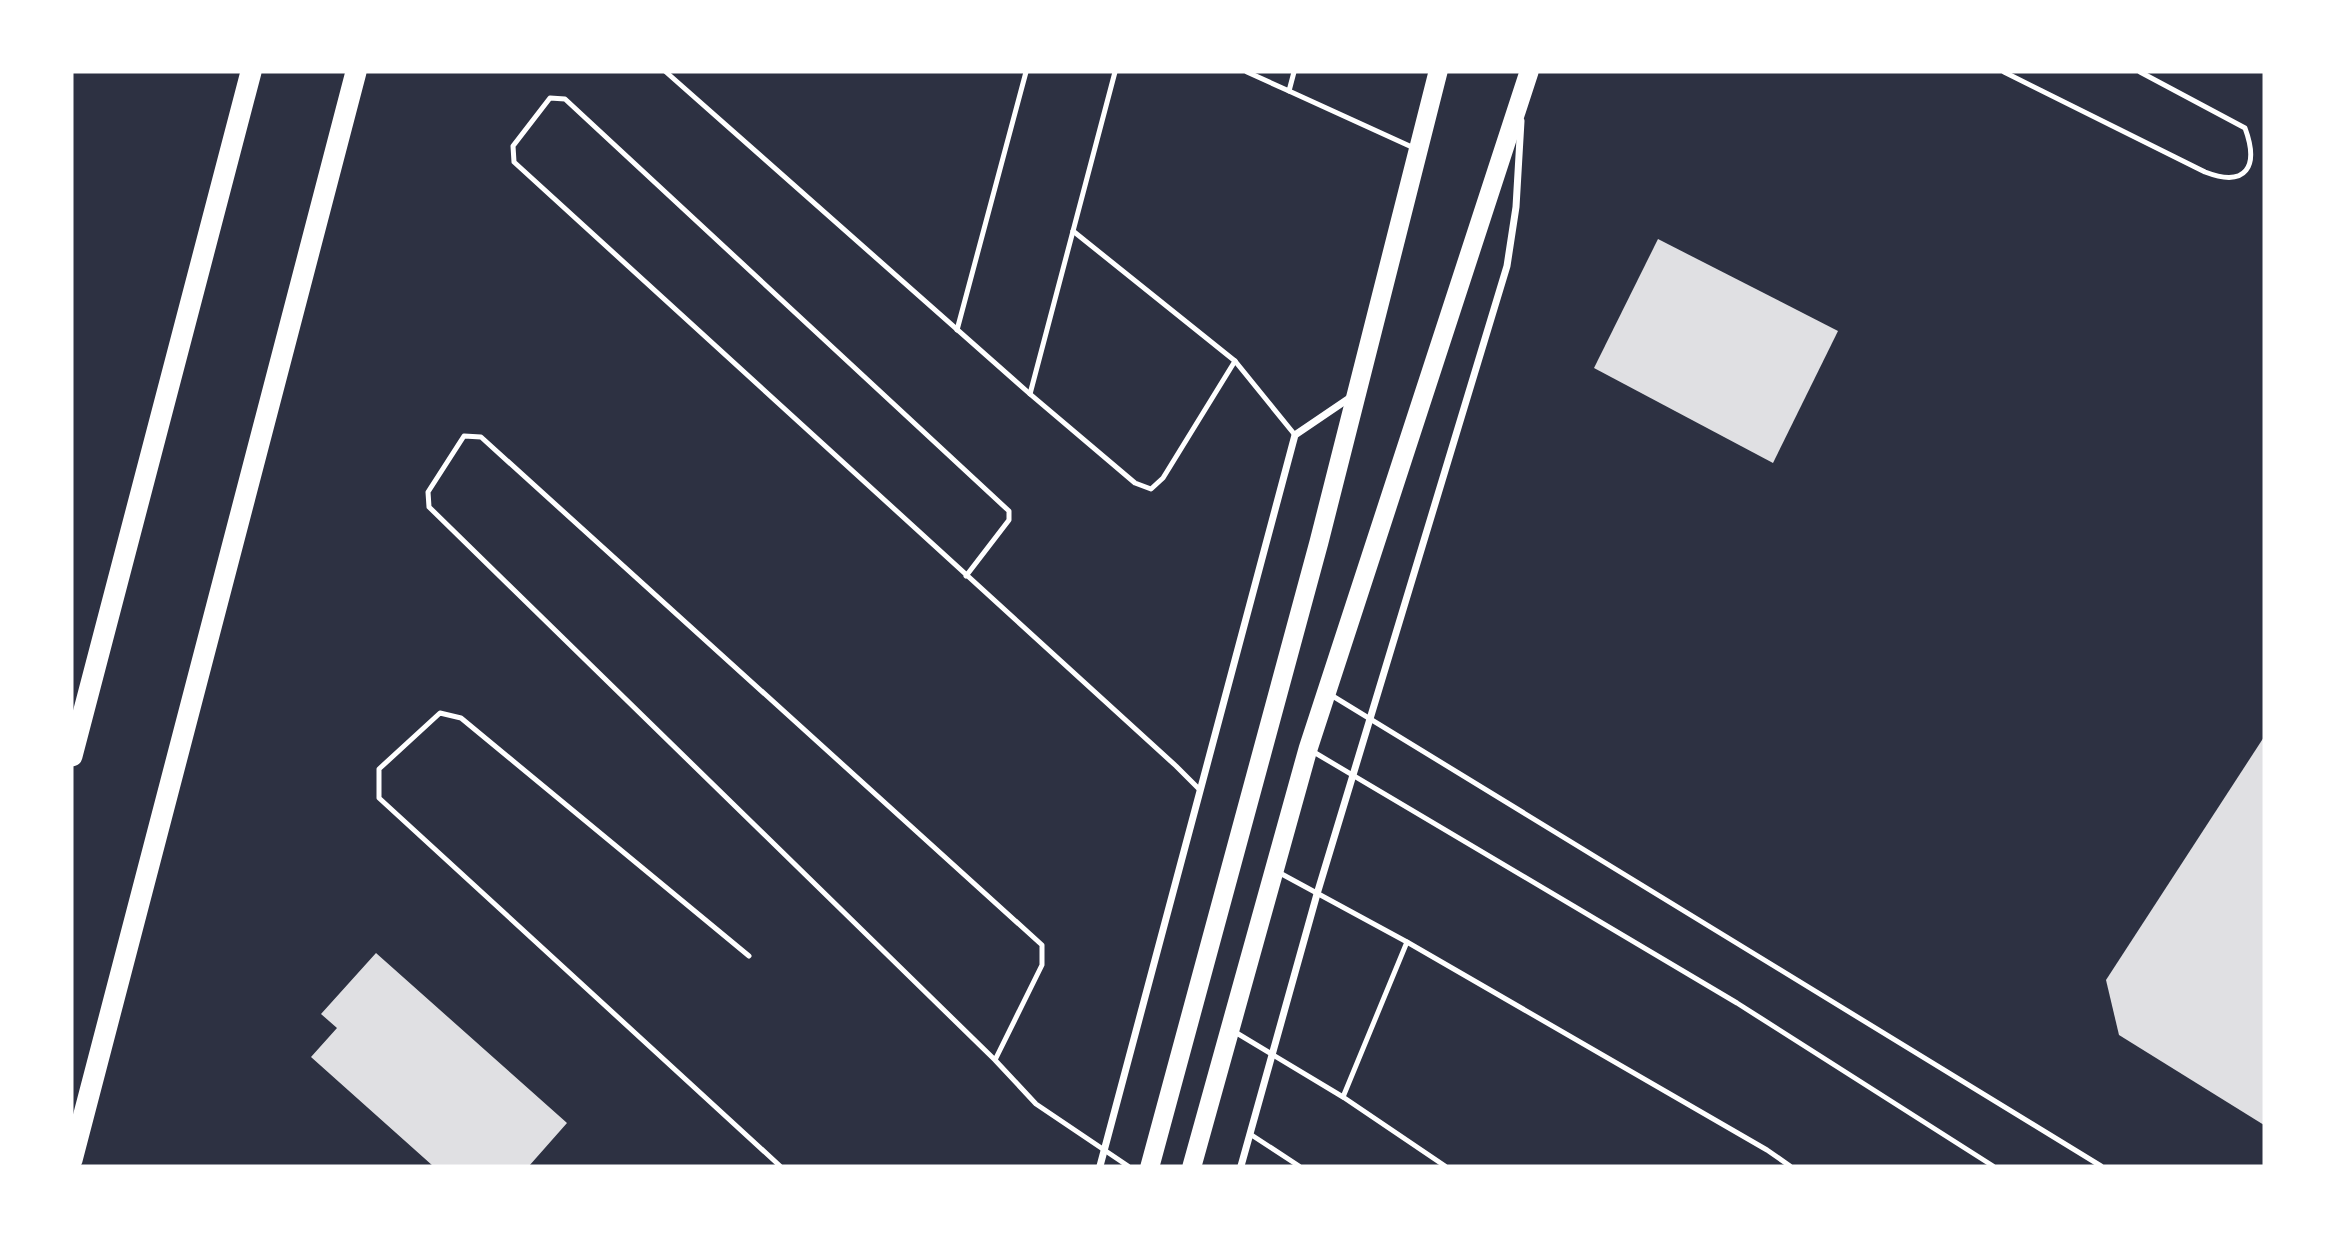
<svg xmlns="http://www.w3.org/2000/svg" width="2336" height="1238" font-family="Signika,sans-serif">
  <style>
    .building { fill: #e0e0e3 }
    .lines { fill: none; stroke-linecap: round; stroke-linejoin: round }
    .service { stroke: #fff; stroke-width: 5 }
    .minor { stroke: #fff; stroke-width: 7 }
    .trunk { stroke: #fff; stroke-width: 19 }
    .motorway { stroke: #fff; stroke-width: 21 }
  </style>
  <rect width="100%" height="100%" fill="#2d3142"/>
  <!-- building -->
  <g class="building">
    <path d="M 1658,239 L 1838,331 L 1773,463 L 1594,368 Z"/>
    <path d="M 2264,737 L 2264,1125 L 2119,1035 L 2106,980 Z"/>
    <path d="M 376,953 L 567,1123 L 529,1166 L 433,1166 L 311,1057 L 337,1028 L 321,1014 Z"/>
  </g>
  <g class="lines">
    <!-- service -->
    <g class="service">
      <path d="M 666,72 L 1030,394 L 1135,483 L 1151,489 L 1163,478 L 1235,361"/>
      <path d="M 1247,72 L 1289,91 L 1294,72"/>
      <path d="M 2004,72 L 2205,172 C 2247,188 2259,166 2245,128 L 2140,72"/>
      <path d="M 1289,91 L 1414,148"/>
      <path d="M 1073,231 L 1235,361 L 1295,435"/>
      <path d="M 957,330 L 1026,72"/>
      <path d="M 1030,394 L 1115,72"/>
      <path d="M 966,576 L 1009,520 L 1009,511 L 565,99 L 550,98 L 513,146 L 514,162 L 1176,766 L 1200,790"/>
      <path d="M 1331,695 L 2101,1166"/>
      <path d="M 1312,751 L 1737,1003 L 1993,1166"/>
      <path d="M 1278,872 L 1407,942 L 1767,1150 L 1790,1166"/>
      <path d="M 1407,942 L 1343,1097 L 1445,1166"/>
      <path d="M 749,956 L 461,718 L 440,713 L 379,769 L 379,798 L 780,1166"/>
      <path d="M 1235,1032 L 1343,1097"/>
      <path d="M 995,1060 L 1042,965 L 1042,945 L 481,437 L 464,436 L 428,492 L 429,507 L 995,1060 L 1036,1104 L 1128,1166"/>
      <path d="M 1250,1134 L 1299,1166"/>
    </g>
    <!-- minor -->
    <g class="minor">
      <path d="M 1100,1166 L 1295,435 L 1351,397"/>
      <path d="M 1241,1166 L 1317,894 L 1507,266 L 1516,207 L 1521,121"/>
    </g>
    <!-- trunk -->
    <g class="trunk">
      <path d="M 1150,1166 L 1319,542 L 1438,72"/>
      <path d="M 1192,1166 L 1308,749 L 1529,72"/>
    </g>
    <!-- motorway -->
    <g class="motorway">
      <path d="M 72,756 L 251,72"/>
      <path d="M 72,1160 L 356,72"/>
    </g>
  </g>
  <!-- border -->
  <rect width="2336" height="1238" fill="none" stroke="#ffffff" stroke-width="147"/>
</svg>
